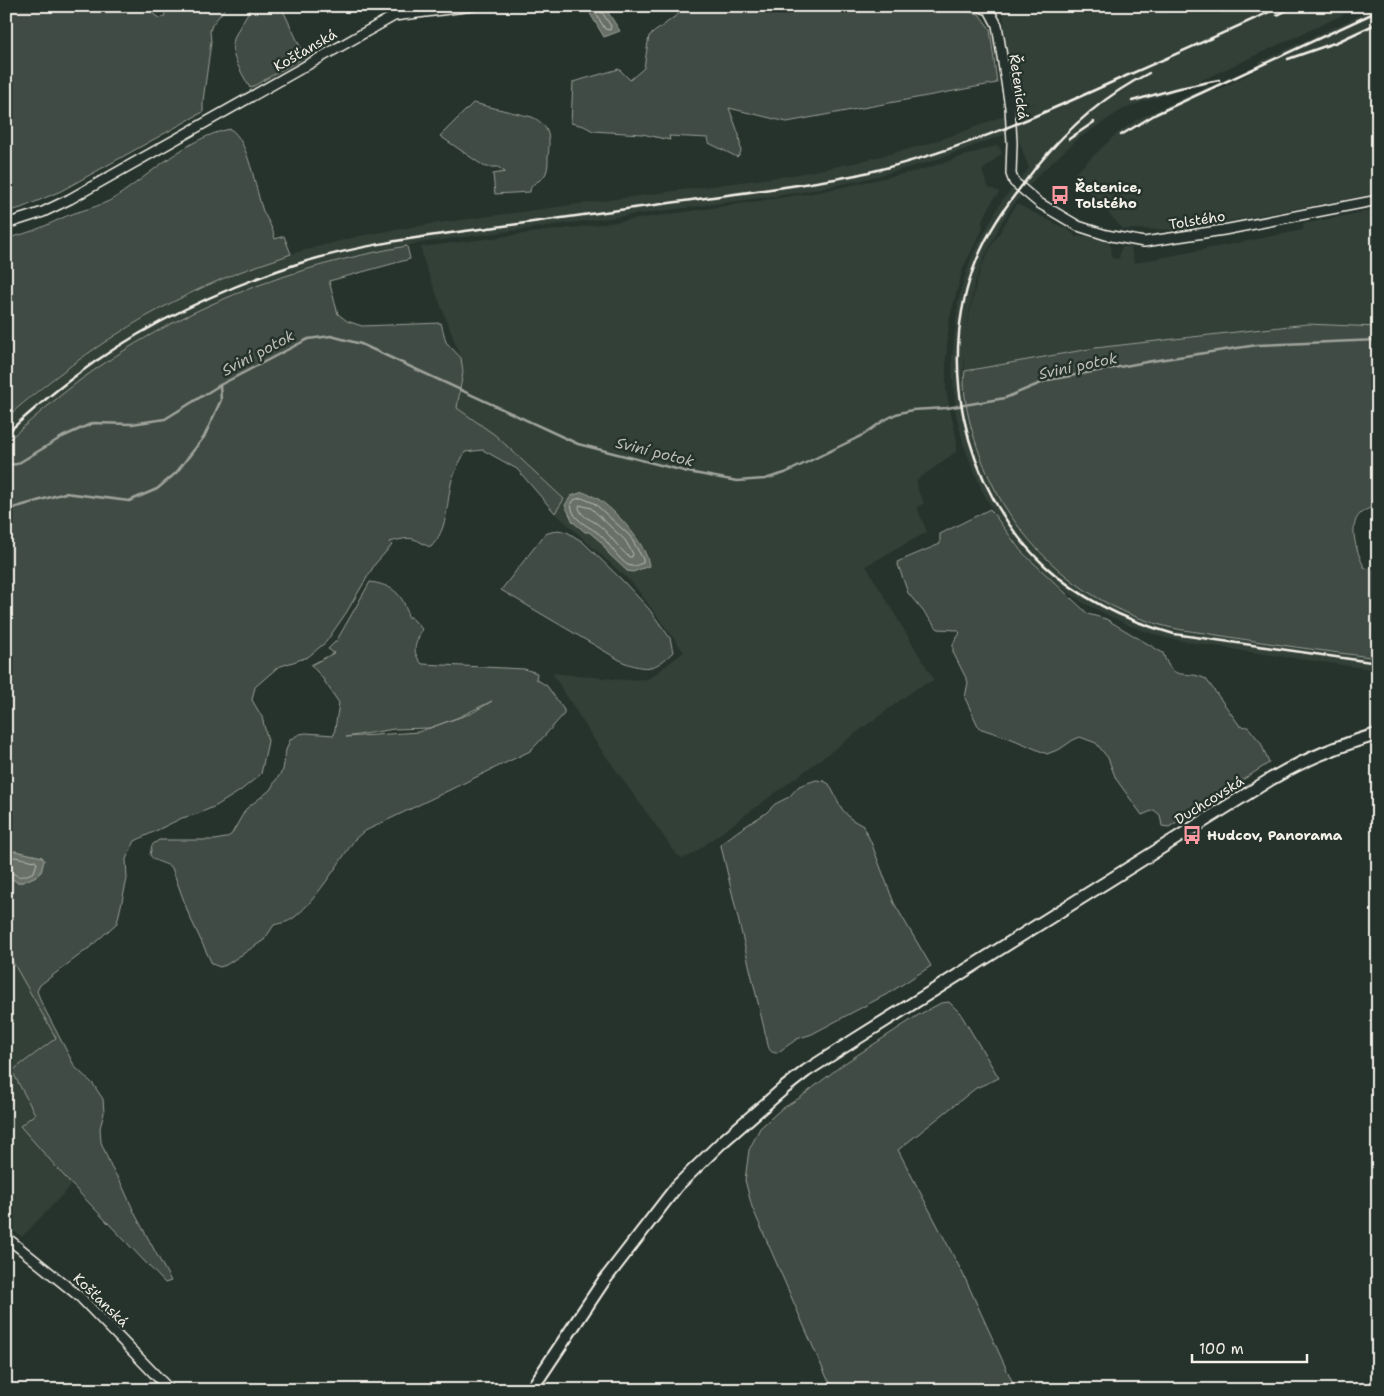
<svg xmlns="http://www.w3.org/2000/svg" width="1384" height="1396" font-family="'Shantell Sans',sans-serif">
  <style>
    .built { fill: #333f39 }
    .green { fill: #414b45; stroke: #9a9e96; fill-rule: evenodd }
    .water { fill: #676f68; stroke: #9fa39b }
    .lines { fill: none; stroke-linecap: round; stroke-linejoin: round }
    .shore { stroke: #bcbdb5; stroke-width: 1 }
    .stream { stroke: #9fa39b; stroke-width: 2.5 }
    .minor-casing { stroke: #f4f1e8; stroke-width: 12 }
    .major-casing { stroke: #f4f1e8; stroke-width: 15 }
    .minor { stroke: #26332d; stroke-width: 9 }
    .major { stroke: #26332d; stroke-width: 11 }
    .rail { stroke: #f4f1e8; stroke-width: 2.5 }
    .labels { text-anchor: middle; stroke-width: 5; stroke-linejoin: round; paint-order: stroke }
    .street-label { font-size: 14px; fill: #f4f1e8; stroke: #26332d }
    .poi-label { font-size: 14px; font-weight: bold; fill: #f4f1e8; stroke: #26332d; text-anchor: start }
    .water-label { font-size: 15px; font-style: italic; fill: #bcbdb5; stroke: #26332d }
  </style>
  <rect width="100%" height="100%" fill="#26332d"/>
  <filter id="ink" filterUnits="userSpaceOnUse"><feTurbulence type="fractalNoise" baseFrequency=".02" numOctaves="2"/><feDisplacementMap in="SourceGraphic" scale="10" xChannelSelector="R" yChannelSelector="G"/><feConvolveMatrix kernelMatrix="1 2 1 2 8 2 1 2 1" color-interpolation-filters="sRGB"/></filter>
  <g filter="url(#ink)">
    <!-- built -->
    <g class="built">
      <path d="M 1237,6 L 1362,6 L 1181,90 L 1142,102 L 1120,111 L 1078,139 L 1038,175 L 1011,208 L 1002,222 L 984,258 L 974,285 L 966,331 L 976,284 L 982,265 L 993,243 L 1017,204 L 1070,231 L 1076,237 L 1087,236 L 1106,241 L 1111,246 L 1112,258 L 1119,259 L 1120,251 L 1122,247 L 1131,247 L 1134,263 L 1303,230 L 1303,224 L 1378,209 L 1378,327 L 1307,324 L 1095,348 L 965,371 L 964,356 L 964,378 L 968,412 L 975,442 L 984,467 L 1008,513 L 1026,537 L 1049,562 L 1089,593 L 1134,615 L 1168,627 L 1245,640 L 1378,658 L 1378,670 L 1243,651 L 1165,638 L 1130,626 L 1083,603 L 1056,583 L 1041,570 L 1017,545 L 998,519 L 982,491 L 964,446 L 956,414 L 953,379 L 952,358 L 958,303 L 963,282 L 973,254 L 1001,202 L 1029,168 L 1015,131 L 929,162 L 858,181 L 796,193 L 737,201 L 426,242 L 363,254 L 299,271 L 243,290 L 176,321 L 43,410 L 6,442 L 6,418 L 69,367 L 109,339 L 167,305 L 236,273 L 294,253 L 359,236 L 424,225 L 793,175 L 854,163 L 924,145 L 965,131 L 1038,102 L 1016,109 L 1005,40 L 1003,10 L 1219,14 Z"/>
      <path d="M 1378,7 L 1378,193 L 1183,230 L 1123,229 L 1081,184 L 1080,184 L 1073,175 L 1114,136 L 1136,120 L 1208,86 L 1216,91 L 1260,68 L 1259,62 Z"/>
      <path d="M 998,145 L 1002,153 L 982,171 L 988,187 L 999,192 L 997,197 L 995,196 L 982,222 L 983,228 L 963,268 L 949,321 L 946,357 L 946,391 L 957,441 L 957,451 L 917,480 L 918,491 L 924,503 L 917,507 L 927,532 L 866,566 L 934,680 L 917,688 L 690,856 L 683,858 L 677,855 L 595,741 L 552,673 L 624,680 L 648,679 L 684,652 L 633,584 L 555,513 L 564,498 L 495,435 L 457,408 L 462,385 L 461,358 L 423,259 L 421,247 L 603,224 L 819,192 L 921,170 Z"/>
      <path d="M 6,950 L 56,1038 L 12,1071 L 35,1114 L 50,1161 L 72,1185 L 22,1237 L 15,1232 L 11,1235 L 6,1230 Z"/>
    </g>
    <!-- green -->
    <g class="green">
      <path d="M 15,6 L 154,6 L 152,11 L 153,14 L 159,18 L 164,17 L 165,14 L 162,6 L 227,6 L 212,25 L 210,31 L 211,42 L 203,101 L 203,112 L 61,191 L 21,208 L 6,212 L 6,12 Z"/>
      <path d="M 252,6 L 281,6 L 305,57 L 250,88 C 226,45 227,48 252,6 Z"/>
      <path d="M 689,6 L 939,6 L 979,14 L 990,29 L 997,83 L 787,122 L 729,108 L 739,135 L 741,152 L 737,157 L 709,143 L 708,138 L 669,136 L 670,140 L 642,134 L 593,131 L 584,126 L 571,123 L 573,82 L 619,69 L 630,80 L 644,68 L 649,36 Z"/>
      <path d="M 473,103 L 532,117 C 551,126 550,139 548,157 C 548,162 548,168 546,173 C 542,183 530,181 530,192 L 495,194 L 493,174 L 505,172 L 498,167 L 485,167 L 440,136 Z"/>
      <path d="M 230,129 C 248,138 256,192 263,211 C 268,221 273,228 275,239 L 284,236 L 291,254 C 273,261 255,266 237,273 C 152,306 74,358 6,418 L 6,238 C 25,235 43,227 60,219 C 78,210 99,208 116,197 C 151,174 188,137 230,129 Z"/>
      <path d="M 407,246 L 410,259 L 329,281 L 338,314 L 347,321 L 362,326 L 441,323 L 446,342 L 461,358 L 463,372 L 457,408 L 495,435 L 564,499 L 555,513 L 517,469 L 483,450 L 465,452 C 460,462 453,473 451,484 C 446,508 448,528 431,547 C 424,546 420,540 413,539 C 406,537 396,541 389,542 L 392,545 L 375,564 L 346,613 L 326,642 L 308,657 L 278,667 L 255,687 L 252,700 L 262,717 L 268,741 L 261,774 L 240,791 L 216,806 L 197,814 L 182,818 L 135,841 L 126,859 L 127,879 L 117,923 L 89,948 L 40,985 L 37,991 L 41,1002 L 75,1067 L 93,1084 L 103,1099 L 104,1113 L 100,1128 L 101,1142 L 111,1167 L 121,1183 L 135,1214 L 171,1281 L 165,1283 L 72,1185 L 20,1126 L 35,1114 L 12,1071 L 56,1038 L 6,950 L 6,875 L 17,882 L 23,882 L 36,876 L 41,872 L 44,860 L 42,857 L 15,851 L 6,854 L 6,442 C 30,421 54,400 79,381 C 177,309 287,267 407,246 Z"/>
      <path d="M 1307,324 L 1378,327 L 1378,504 C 1373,507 1364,510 1360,514 C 1347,527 1358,554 1364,567 L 1378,573 L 1378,658 C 1324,651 1270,644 1217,635 C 1201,632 1184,631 1168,627 C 1090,608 1022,550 989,477 C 977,451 960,400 965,371 L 1095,348 Z"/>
      <path d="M 990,509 L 1021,551 L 1088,614 L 1106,619 L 1163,653 C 1174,685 1184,668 1206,679 L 1240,726 L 1248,727 L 1261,743 L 1269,763 L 1169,827 L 1162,826 L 1160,815 L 1154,810 L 1142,815 L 1116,779 L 1108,758 L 1096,743 L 1080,737 L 1073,740 L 1060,749 L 1047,754 L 1012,739 L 979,728 L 965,698 L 968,682 L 953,652 L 953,644 L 960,633 L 957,630 L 938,629 L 908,593 L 897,562 L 940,544 L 940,534 Z"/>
      <path d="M 558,530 L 567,532 L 583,542 L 624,582 L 649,609 L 670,638 L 673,652 C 655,670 647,671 623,662 L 501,590 L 545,534 Z"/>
      <path d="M 370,582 C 392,585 404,594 408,617 L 411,617 L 422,629 C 416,645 410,649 422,664 L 524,669 L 537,673 L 536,679 L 547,686 L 564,710 L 564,714 L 537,744 L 530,751 L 363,832 L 355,839 C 340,861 313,905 292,919 C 286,923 280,923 274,925 L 264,940 L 226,965 L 220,967 L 212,964 L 189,915 L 172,868 C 165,862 155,863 150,855 L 152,845 L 159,840 L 215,840 L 225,838 L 231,835 L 246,809 L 270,790 L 276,780 L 283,770 L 286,750 L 290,740 L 299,734 L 306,733 L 334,735 L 339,703 L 321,676 L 311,665 L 334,653 L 328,649 L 337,640 ZM 492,701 L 472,713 L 418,732 L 346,737 L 394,729 L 430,728 L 459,717 Z"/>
      <path d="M 816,780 L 824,781 L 829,784 L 842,809 L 851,819 L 863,826 L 871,842 L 894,903 L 931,966 L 889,993 L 812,1034 L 797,1039 L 777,1053 C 771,1053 769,1050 768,1045 L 721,846 L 722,843 L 738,831 L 766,813 L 775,804 L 789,797 L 799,786 Z"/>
      <path d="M 949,1002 L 960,1013 L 999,1078 L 976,1088 L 898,1150 L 964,1276 L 1016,1390 L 835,1390 L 827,1378 L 814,1349 L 752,1207 L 745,1180 L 749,1150 L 760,1128 L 780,1110 L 801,1097 L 842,1065 L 920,1014 L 941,1003 Z"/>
    </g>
    <!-- water -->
    <g class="water">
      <path d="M 593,6 L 604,6 L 620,31 L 604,37 L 588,10 Z"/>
      <path d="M 583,492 C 587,494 593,496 597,498 C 615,510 647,544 649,566 L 633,572 L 627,571 L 609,554 L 601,542 L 589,532 L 585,532 L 573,522 L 565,505 L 571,496 Z"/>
      <path d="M 15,851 L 42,857 L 44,860 L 41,872 L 36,876 L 23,882 L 17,882 L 6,875 L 6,854 Z"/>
    </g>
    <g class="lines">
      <!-- shore -->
      <g class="shore">
        <path d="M 595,6 L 595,12 L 605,29 L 610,30 L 611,26 L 601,11 L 600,6"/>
        <path d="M 582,498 L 594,503 L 630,536 L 643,559 L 643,563 C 639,564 635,567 631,566 C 623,565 611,547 606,541 C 598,530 587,528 578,519 C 574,516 572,510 571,505 L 574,500 Z"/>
        <path d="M 580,505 L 591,508 L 612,528 L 625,540 L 633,554 L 632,557 L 629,557 C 617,547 608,531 596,523 C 588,518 582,517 579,508 Z"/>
        <path d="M 6,858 L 15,857 L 35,861 L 37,863 L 34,872 C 14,881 22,874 6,872"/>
      </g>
      <!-- stream -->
      <g class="stream">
        <path d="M 6,465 L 17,464 L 62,437 L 93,423 L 132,424 L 165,419 L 220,385 L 308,339 L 331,336 L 361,344 L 578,444 L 688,472 L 737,481 L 765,479 L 785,473 L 863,435 L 883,421 L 896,414 L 912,410 L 947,408 L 1005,398 L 1048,380 L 1152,361 L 1257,345 L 1378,340"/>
        <path d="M 6,510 L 65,493 L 129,501 L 157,489 L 176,473 L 204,437 L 221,400 L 220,385"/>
      </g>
      <!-- minor casing -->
      <g class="minor-casing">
        <g id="minor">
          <path d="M 978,6 L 989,10 L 997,25 L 1010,107 L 1012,143 L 1011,174 L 1014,182 L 1039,203 L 1078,226 L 1106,235 L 1144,242 L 1224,230 L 1378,200"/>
          <path d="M 6,224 L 43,212 L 70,199 L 394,16 L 473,6"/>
          <path d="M 6,1237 L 80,1297 L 170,1390"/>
        </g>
      </g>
      <!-- major casing -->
      <g class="major-casing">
        <path id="major" d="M 531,1390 L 603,1282 L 677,1186 L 721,1143 L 783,1089 L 806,1071 L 856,1039 L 1271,779 C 1305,759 1340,745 1378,734"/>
      </g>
      <!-- minor -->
      <use href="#minor" class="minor"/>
      <!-- major -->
      <use href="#major" class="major"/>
      <!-- rail -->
      <g class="rail">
        <path d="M 1277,15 L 1296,6"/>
        <path d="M 1288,59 L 1337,42 L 1378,23"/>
        <path d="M 1149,73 C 1105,95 1068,128 1037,166 C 1016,193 995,219 981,250 C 933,355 962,488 1045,566 C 1082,600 1127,621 1174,634 L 1378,663"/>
        <path d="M 1132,101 L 1175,89 L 1219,80"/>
        <path d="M 1121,135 L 1156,114 L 1378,11"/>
        <path d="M 1069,139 L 1094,122"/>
        <path d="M 6,434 C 28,414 51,394 74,377 C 140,327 216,291 294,265 C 359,244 428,236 496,227 C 570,217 645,207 720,196 C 765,190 811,184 856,175 C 948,155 1034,118 1119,79 C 1174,55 1228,31 1282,6"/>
      </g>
    </g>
  </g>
  <!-- icons -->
  <defs>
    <g id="bus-bare" transform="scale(1.5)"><path d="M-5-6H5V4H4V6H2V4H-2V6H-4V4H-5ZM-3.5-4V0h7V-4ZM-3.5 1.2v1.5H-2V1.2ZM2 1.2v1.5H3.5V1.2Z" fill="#ff9aa2" stroke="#26332d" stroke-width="2.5" paint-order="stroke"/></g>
  </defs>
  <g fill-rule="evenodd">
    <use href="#bus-bare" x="1060" y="195"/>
    <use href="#bus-bare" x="1192" y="835"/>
  </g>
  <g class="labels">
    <!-- street labels -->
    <g class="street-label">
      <text transform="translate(305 50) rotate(-30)" y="5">Košťanská</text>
      <text transform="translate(1019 87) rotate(82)" y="5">Řetenická</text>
      <text transform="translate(1197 220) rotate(-9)" y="5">Tolstého</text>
      <text transform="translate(1209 800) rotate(-32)" y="5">Duchcovská</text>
      <text transform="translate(101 1300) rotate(44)" y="5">Košťanská</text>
    </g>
    <!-- poi labels -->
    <g class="poi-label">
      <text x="1075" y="192">Řetenice,<tspan x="1075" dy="16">Tolstého</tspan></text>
      <text x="1207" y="840">Hudcov, Panorama</text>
    </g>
    <!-- water labels -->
    <g class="water-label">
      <text transform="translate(258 353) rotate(-28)" y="5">Sviní potok</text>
      <text transform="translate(1078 366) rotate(-12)" y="5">Sviní potok</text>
      <text transform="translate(655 452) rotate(14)" y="5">Sviní potok</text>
    </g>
  </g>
  <!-- margin -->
  <rect width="1384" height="1396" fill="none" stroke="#26332d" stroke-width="25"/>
  <rect x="12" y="12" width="1359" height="1371" fill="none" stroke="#f4f1e8" stroke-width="2" filter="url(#ink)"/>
  <!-- scale -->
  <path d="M1192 1354v8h115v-8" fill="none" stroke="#f4f1e8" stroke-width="2.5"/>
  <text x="1199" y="1354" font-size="15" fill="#f4f1e8" stroke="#26332d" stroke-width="4" paint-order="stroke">100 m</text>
</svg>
